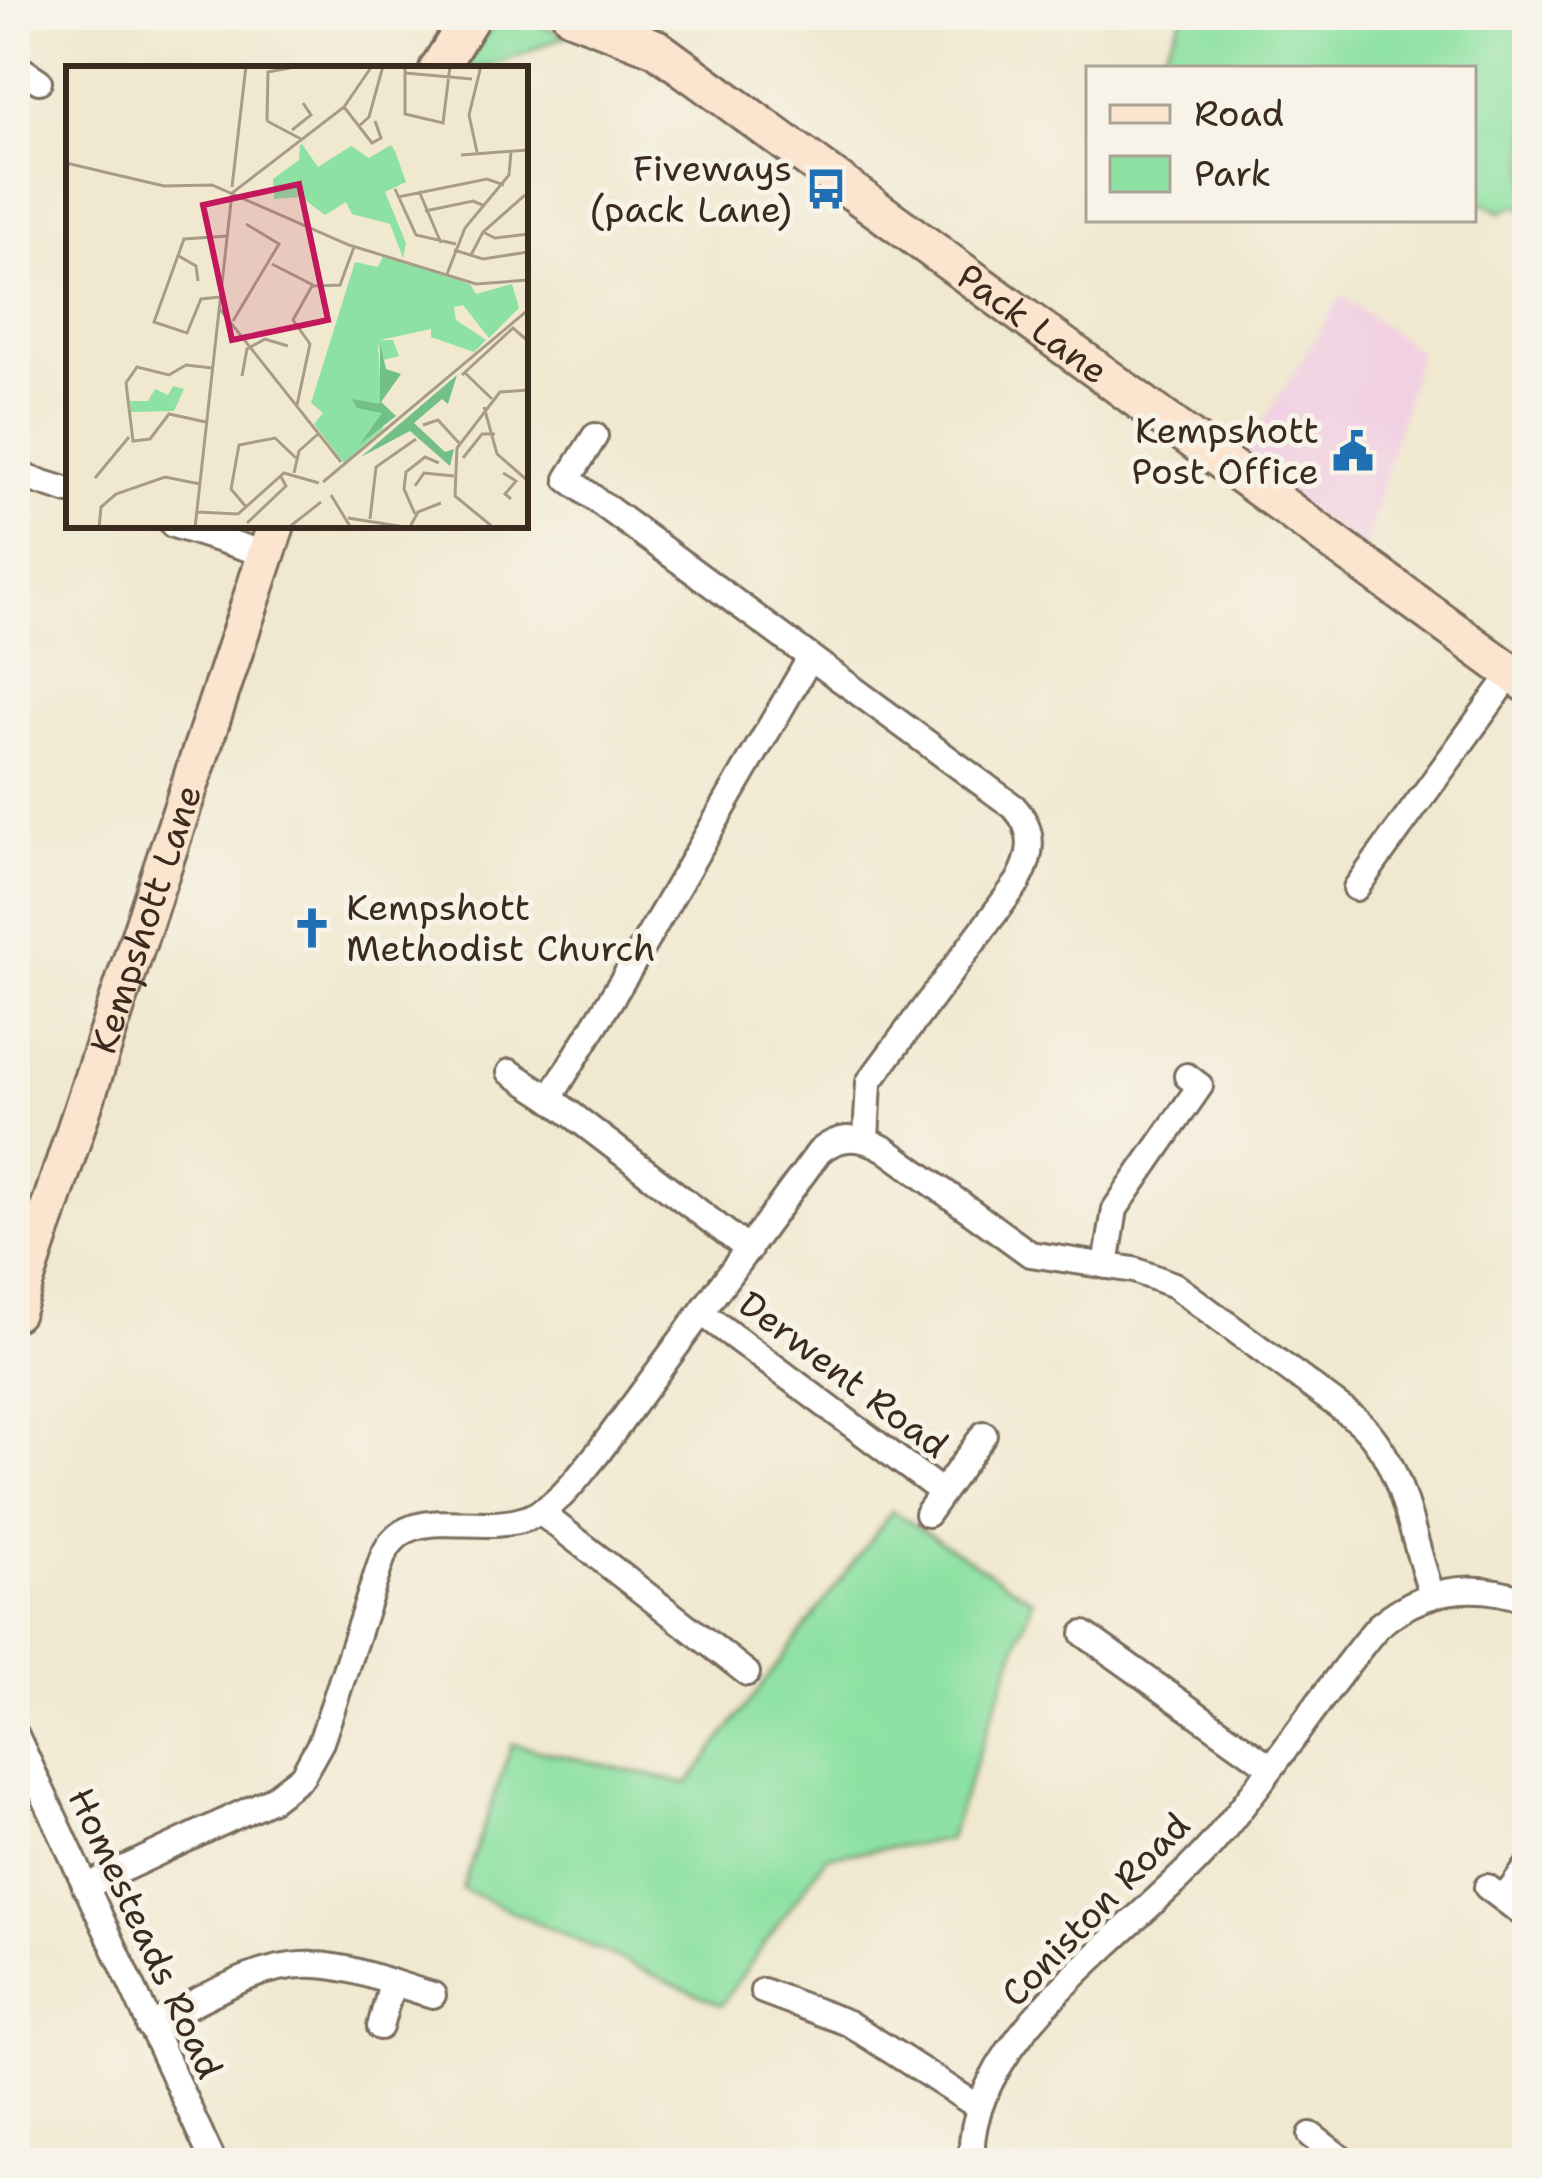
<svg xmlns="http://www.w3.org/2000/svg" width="1542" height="2178" font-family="'Shantell Sans',sans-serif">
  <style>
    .built { fill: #f1d0e2 }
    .green { fill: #8de1a2; stroke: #648660; stroke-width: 3 }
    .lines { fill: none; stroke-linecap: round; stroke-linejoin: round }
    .street-casing { stroke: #7a6c5c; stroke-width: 30 }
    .secondary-casing { stroke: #7a6c5c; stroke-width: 42 }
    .street { stroke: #fff; stroke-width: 24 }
    .secondary { stroke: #fbe5cf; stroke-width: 36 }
    .labels { text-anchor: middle; stroke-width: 10; stroke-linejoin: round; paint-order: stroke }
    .poi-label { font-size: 36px; fill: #3b2a1e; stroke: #f7f3e8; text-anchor: end }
    .street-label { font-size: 36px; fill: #3b2a1e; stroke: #f7f3e8 }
    .inset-road { fill: none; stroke: #a89c88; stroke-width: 3 }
    .view { fill: #c2185b; fill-opacity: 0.15; stroke: #c2185b; stroke-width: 6 }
    .inset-edge { fill: none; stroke: #3b2a1e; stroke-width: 6 }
  </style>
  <rect width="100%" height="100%" fill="#f7f3e8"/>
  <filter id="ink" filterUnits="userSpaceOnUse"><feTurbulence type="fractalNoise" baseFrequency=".00833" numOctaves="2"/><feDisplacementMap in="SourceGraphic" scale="24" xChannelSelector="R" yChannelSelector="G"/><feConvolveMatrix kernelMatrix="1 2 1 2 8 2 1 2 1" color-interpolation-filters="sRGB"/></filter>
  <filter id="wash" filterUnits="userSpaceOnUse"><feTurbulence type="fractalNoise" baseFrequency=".004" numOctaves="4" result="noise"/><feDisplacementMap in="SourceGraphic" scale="48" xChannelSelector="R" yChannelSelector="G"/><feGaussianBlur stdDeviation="2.7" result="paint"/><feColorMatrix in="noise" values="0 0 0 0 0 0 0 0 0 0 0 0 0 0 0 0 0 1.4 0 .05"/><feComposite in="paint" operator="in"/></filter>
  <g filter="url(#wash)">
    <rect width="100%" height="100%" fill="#f0e8cf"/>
    <!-- built -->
    <path class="built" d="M 1341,296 L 1419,351 L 1364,551 L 1239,460 Z"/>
    <!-- green -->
    <g class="green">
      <path d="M 1183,15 L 1527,15 L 1527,212 L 1517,205 L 1501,212 L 1473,198 L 1473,69 L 1155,69 Z"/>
      <path d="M 502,21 L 528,21 L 568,35 C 534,47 500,69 465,69 L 485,34 Z"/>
      <path d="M 892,1511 L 1033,1600 L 948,1840 L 827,1856 L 721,2005 L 462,1889 L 512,1744 L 688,1784 Z"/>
    </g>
  </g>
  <g filter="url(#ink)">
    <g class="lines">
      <!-- street casing -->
      <g class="street-casing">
        <g id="street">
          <path d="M 15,65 L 39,81"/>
          <path d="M 595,436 L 568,479 L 1014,807 C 1036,831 1033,855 1018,882 L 869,1082 L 866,1139"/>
          <path d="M 15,474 L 69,491"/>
          <path d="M 173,525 L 266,554"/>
          <path d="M 1356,888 L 1512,673"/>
          <path d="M 510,1072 L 550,1098 L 749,1250"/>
          <path d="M 550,1098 L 629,970 L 810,658"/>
          <path d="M 1106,1266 L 1115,1209 L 1200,1086 L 1187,1076"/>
          <path d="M 702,1313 L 942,1492"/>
          <path d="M 540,1512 L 747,1673"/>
          <path d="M 927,1514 L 984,1434"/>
          <path d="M 1084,1634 L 1271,1767"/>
          <path d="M 15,1733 L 214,2163"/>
          <path d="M 85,1887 L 272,1799 L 302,1776 L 321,1742 L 382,1559 C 405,1499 476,1537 528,1518 C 559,1506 577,1478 598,1453 L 819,1152 C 840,1134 862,1136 885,1149 L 1030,1254 L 1134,1270 L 1174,1285 L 1357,1420 C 1405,1462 1410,1537 1432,1594"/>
          <path d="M 1487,1887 L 1527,1917"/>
          <path d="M 1504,1899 L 1527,1867"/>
          <path d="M 763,1991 L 848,2023 L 977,2106"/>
          <path d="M 149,2026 C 200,2001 257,1962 315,1965 C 354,1966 395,1985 433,1995"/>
          <path d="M 380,2027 L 392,1984"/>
          <path d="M 1311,2135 L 1347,2163"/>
          <path d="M 972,2163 C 962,2040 1138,1930 1212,1844 C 1271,1775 1319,1696 1378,1626 C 1422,1589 1472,1580 1527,1600"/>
        </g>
      </g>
      <!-- secondary casing -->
      <g class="secondary-casing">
        <g id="secondary">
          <path id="s1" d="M 571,15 L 656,48 L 1527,684"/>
          <path d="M 438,69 L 472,15"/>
          <path id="s2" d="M 15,1312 L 276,525"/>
        </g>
      </g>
      <!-- street -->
      <use href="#street" class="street"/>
      <!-- secondary -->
      <use href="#secondary" class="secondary"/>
    </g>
  </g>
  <!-- icons -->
  <defs>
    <g id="bus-bare" transform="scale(3.24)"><path d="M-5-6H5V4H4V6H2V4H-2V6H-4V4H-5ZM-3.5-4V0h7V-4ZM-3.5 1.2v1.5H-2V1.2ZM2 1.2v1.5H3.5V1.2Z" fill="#1f6fb2" stroke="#f7f3e8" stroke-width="2.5" paint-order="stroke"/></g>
    <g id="civic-bare" transform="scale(3.24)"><path d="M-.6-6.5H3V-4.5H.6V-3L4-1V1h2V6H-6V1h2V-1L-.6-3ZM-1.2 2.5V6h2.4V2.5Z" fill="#1f6fb2" stroke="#f7f3e8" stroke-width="2.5" paint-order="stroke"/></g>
    <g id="church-bare" transform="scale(3.24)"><path d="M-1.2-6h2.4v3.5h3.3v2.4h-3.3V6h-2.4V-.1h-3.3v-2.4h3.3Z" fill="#1f6fb2" stroke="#f7f3e8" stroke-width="2.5" paint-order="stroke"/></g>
  </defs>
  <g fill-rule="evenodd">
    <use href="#bus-bare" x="826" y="189"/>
    <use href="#civic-bare" x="1353" y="451"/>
    <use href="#church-bare" x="312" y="928"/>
  </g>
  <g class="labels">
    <!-- poi labels -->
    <g class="poi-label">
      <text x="792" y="181">Fiveways<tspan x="792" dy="41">(pack Lane)</tspan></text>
      <text x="1319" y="443">Kempshott<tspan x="1319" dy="41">Post Office</tspan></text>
      <text x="346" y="920" text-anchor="start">Kempshott<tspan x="346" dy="41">Methodist Church</tspan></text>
    </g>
    <!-- street labels -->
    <g class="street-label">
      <text dy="13" stroke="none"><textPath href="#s1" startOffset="558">Pack Lane</textPath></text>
      <text dy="13" stroke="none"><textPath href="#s2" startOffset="414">Kempshott Lane</textPath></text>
      <text transform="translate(844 1374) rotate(37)" y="13">Derwent Road</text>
      <text transform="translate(1095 1909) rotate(-46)" y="13">Coniston Road</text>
      <text transform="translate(146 1933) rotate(65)" y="13">Homesteads Road</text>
    </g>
  </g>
  <!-- overview -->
  <g transform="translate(66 66)">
    <rect width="462" height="462" fill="#f0e8cf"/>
    <path d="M 250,67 L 236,78 L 252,101 L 285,80 L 303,92 L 325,79 L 329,85 L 340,116 L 319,126 L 340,177 L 337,192 L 324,158 L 286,148 L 280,136 L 259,149 L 235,131 L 208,133 L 207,113 L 233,94 L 234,79 ZM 317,190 L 404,218 L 410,228 L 446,218 L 453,242 L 423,272 L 397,239 L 388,241 L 390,254 L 420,274 L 408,286 L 365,271 L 365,263 L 314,274 L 327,274 L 333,290 L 318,294 L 312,278 L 317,363 L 278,397 L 248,358 L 257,347 L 245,337 L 289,196 L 312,201 ZM 107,320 L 118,323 L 108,345 L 65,346 L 64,335 L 82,335 L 89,323 L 102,329 Z" fill="#8de1a2"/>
    <path d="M 314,278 L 320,303 L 335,308 L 315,336 L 330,350 L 294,378 L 316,347 L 291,342 L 286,333 L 314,338 ZM 391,309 L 382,338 L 376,333 L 348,357 L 379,386 L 388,383 L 384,400 L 344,365 L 295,391 Z" fill="#72bf88"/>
    <path class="inset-road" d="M 339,0 L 339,48 L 377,57 L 384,0M 339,7 L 406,13M 278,41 L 306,77 L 315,72 L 309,55M 201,55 L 202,6 L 234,0M 201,55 L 235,73M 293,60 L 303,51 L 317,0M 226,64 L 245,49 L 237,37M 411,86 L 403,49 L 415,0M 395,89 L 462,84M 0,97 L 98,120 L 146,119 L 283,179 L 410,218 L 462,214M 166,121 L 180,0M 329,123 L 350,169 L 390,178M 353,125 L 375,177M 332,131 L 421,113 L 438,119M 359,145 L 407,135 L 419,140M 417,166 L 429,172 L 462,168M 388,184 L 417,193 L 462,186M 111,189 L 130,200 L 132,215M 405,189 L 417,166 L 459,129M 206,198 L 247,219M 381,208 L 399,162 L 443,109 L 445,86M 154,231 L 135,233 L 121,267 L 88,256 L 118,173 L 161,170M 153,242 L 275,396M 167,255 L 213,178 L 180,158M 398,306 L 426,333M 396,309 L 447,262 L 462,275M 176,310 L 181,283 L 199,273 L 222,280M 231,339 L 244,278 L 227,254 L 246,220 L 274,219 L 288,181M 418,341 L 431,388 L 462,415M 140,356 L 103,348 L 84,373 L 67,375 L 60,317 L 71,301 L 103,309 L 120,299 L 146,302M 357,359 L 372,354 L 393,377M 397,392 L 416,368 L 429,368M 228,407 L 233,385 L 252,368M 437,407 L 450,415 L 439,428 L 445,433M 29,412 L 63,371M 257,416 L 462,244M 349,420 L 358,407 L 388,410M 265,429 L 285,462M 181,442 L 165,423 L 173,379 L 209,372 L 230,392M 131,446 L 172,448 L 218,407 L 253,417M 349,448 L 338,423 L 340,406 L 359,391 L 373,397M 282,452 L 345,462M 304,453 L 310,401 L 350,373M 181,457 L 220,420 L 214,409M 344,461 L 352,446 L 375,437M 33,462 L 35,441 L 50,428 L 99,411 L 134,418M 129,462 L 166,127 L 278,41 L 306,0M 222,462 L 255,436M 428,462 L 389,430 L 391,382 L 434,326 L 462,324"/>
    <path class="view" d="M 233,118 L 262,254 L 166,274 L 137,139 Z"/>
    <rect width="462" height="462" class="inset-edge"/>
  </g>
  <!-- margin -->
  <rect width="1542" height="2178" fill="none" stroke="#f7f3e8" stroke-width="60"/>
  <!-- legend -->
  <rect x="1086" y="66" width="390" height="156" fill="#f7f3e8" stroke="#aca397" stroke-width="3"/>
  <rect x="1110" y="105" width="60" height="18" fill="#fbe5cf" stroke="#aca397" stroke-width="3"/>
  <text x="1194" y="126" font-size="36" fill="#3b2a1e">Road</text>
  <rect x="1110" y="156" width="60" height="36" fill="#8de1a2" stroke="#aca397" stroke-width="3"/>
  <text x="1194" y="186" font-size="36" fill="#3b2a1e">Park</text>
</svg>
